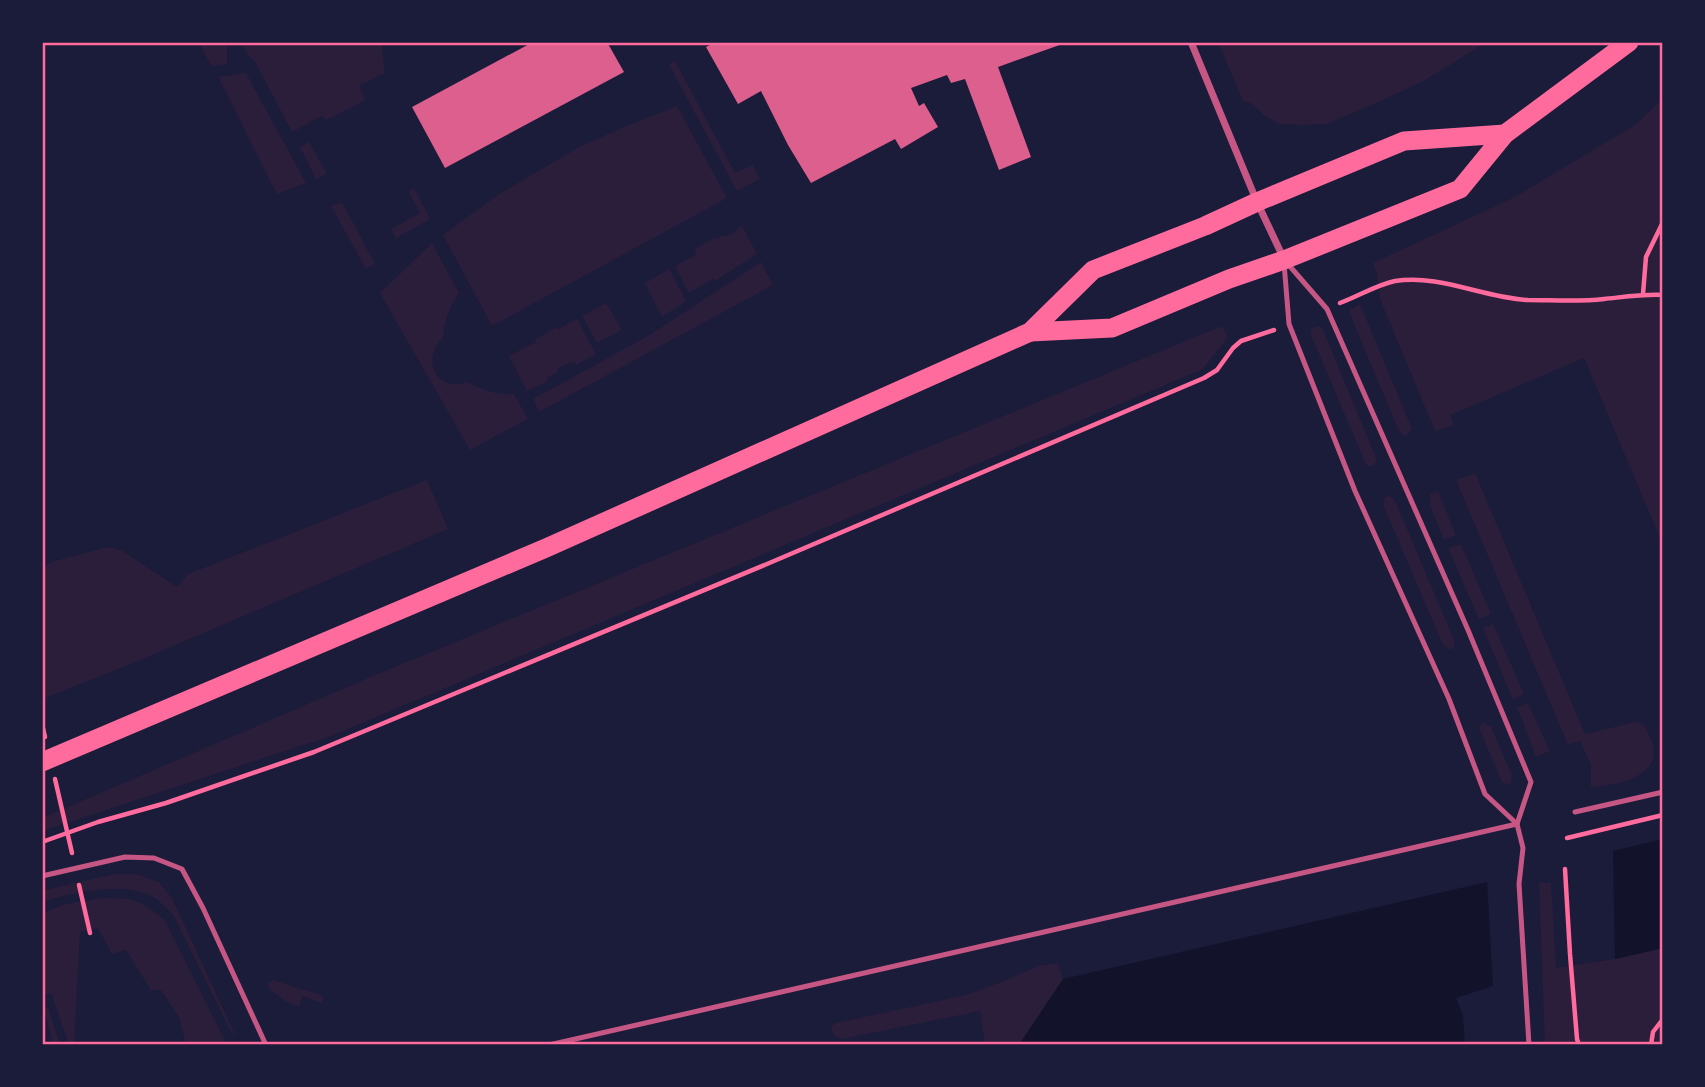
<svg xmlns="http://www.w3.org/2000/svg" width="1705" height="1087" font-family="Manrope,sans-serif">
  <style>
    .green { fill: #2a1e3b }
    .water { fill: #12122b }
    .building { fill: #dd5f8e }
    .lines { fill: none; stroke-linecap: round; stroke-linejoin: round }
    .path { stroke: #ff6b9d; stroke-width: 4.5 }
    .service { stroke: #c65784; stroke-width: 5 }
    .minor { stroke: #c65784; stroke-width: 7 }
    .trunk { stroke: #ff6b9d; stroke-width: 19 }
    .neatline { fill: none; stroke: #ff6b9d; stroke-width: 2.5 }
  </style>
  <rect width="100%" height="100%" fill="#1b1b3a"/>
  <!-- green -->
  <g class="green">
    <path d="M 199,42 L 227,42 L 227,64 L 211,66 Z"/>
    <path d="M 241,42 L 381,42 L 385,73 L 359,86 L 366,100 L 326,120 L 322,116 L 292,132 L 254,60 L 249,57 Z"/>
    <path d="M 1218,42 L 1487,42 L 1427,79 L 1394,95 L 1327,124 L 1302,125 L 1279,124 L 1265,116 L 1251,103 L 1243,101 Z"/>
    <path d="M 675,61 L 735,173 L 753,165 L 760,179 L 737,191 L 669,65 Z"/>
    <path d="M 246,73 L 306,183 L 277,194 C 256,155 239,116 218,77 Z"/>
    <path d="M 1663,98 L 1663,545 L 1584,358 L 1450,415 L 1454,425 L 1435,431 L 1380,299 L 1377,274 L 1373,263 L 1515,197 L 1635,125 Z"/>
    <path d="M 677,106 L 727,198 L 492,326 L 443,235 L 499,194 L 581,146 L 629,125 Z"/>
    <path d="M 309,142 L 327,174 L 316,179 L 300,147 Z"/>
    <path d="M 414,188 L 430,219 L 396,238 L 391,229 L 420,213 L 408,191 Z"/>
    <path d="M 342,202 L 375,264 L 366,269 L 331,206 Z"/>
    <path d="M 742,226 L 757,254 L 715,281 L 713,279 L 689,293 L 675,266 L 697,254 L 694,249 L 716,237 L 717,239 L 723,235 L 725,237 L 738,230 L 737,228 Z"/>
    <path d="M 432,243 L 459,293 C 449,308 444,320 443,338 C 420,359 437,393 467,382 C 483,390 496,395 514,394 L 528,419 L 470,450 L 380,293 Z"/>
    <path d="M 761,262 L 773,285 L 539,412 L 533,399 L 648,336 Z"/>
    <path d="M 669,269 L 686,301 L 662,317 L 645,283 Z"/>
    <path d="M 606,303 L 622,330 L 597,343 L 582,316 Z"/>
    <path d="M 1360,304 L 1412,429 L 1405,437 L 1399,431 L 1356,329 L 1349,310 Z"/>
    <path d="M 577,319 L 596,354 L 576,365 L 575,363 L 572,364 L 571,362 L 557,369 L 558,372 L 547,378 L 548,381 L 527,391 L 509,356 L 536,342 L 536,339 L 557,327 L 558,329 Z"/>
    <path d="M 1222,326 L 1228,337 L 1203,369 L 331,736 L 42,831 L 42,818 L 373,676 Z"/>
    <path d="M 1315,327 L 1321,327 L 1324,332 L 1376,458 L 1376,462 L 1372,466 L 1368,466 L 1365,462 L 1311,335 L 1311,330 Z"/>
    <path d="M 1475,473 L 1585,734 L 1636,722 C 1645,724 1646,729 1650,737 C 1668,776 1619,785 1591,787 L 1591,765 L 1580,741 L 1568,745 L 1456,480 Z"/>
    <path d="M 427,480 L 448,529 L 133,663 L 42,699 L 42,575 L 44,568 L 51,562 L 108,547 L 121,550 L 177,587 L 188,574 Z"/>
    <path d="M 1438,491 L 1456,535 L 1444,540 L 1430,505 L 1430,494 Z"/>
    <path d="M 1386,496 L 1392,497 L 1396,503 L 1454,640 L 1454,646 L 1452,649 L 1449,649 L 1443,645 L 1384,507 L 1383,502 Z"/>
    <path d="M 1461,544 L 1491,614 L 1479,619 L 1448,548 Z"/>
    <path d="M 1493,624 L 1524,694 L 1513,700 L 1483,628 Z"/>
    <path d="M 1528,703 L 1550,751 L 1536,757 L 1517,707 Z"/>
    <path d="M 1484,723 L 1491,727 L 1512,775 L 1511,783 C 1506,785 1504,784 1501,780 L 1480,730 L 1479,727 Z"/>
    <path d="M 115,874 L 137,874 L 159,882 L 172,898 L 236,1037 L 230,1030 L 174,916 C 166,908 160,900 149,895 C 122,882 70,893 42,902 L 42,892 L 53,888 Z"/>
    <path d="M 1539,883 L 1551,883 L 1556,968 L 1615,959 L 1663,948 L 1663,1045 L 1545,1045 Z"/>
    <path d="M 100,898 C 132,898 142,899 165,921 L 227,1045 L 186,1045 L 179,1017 L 161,990 L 151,990 L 126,950 L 112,954 L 98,928 L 80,932 L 74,1045 L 69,1045 L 51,993 L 42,995 L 42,914 L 62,905 Z"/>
    <path d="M 1058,963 L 1063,979 L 1019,1045 L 985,1045 L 980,1011 L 842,1039 L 835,1036 L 831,1030 L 832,1026 L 836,1023 L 962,996 L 991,986 L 1041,965 Z"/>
    <path d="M 273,980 L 324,996 L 322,1003 L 302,996 L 299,1007 L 285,1001 L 269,988 L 268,983 Z"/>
    <path d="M 48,1007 L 60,1045 L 53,1045 L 44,1008 Z"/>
  </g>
  <!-- water -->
  <g class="water">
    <path d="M 1663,839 L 1663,948 L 1615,959 L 1613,851 Z"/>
    <path d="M 1487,882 L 1493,986 L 1456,998 L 1463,1016 L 1465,1045 L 1019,1045 L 1063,979 Z"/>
  </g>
  <!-- building -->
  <g class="building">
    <path d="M 533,42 L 607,42 L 624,72 L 445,168 L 412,107 Z"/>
    <path d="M 716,42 L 1068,42 L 998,67 L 1031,157 L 999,170 L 965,79 L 951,83 L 947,75 L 911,88 L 919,106 L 924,103 L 938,127 L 901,149 L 895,139 L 811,183 L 788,145 L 761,91 L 738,104 L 706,47 Z"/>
  </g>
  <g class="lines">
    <!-- path -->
    <g class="path">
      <path d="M 1643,294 L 1646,257 L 1663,222"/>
      <path d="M 1340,303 C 1359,296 1376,285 1395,281 C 1440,274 1484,298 1528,300 C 1553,300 1579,302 1604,299 C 1624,297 1643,294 1663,295"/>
      <path d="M 42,724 L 45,737"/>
      <path d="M 55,779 L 72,853"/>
      <path d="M 1567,838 L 1663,815"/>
      <path d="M 42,842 L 98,822 L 166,803 L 314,752 L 767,564 L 1204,378 L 1217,370 L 1233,348 L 1241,341 L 1274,330"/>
      <path d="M 1565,869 L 1570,954 L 1577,1039 L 1579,1045"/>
      <path d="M 79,885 L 90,933"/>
      <path d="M 1651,1045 L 1653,1032 L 1663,1019"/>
    </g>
    <!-- service -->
    <g class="service">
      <path d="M 1284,263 L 1289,324 L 1355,491 L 1449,699 L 1485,794 L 1517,824 L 1523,848 L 1519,884 L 1529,1045"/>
      <path d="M 1287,263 L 1327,309 L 1468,630 L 1531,782 L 1517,824"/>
      <path d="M 1575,812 L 1663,792"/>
      <path d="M 42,876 L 125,857 L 154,858 L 182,869 L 203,908 L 266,1045"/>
      <path d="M 549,1045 L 1517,824"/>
    </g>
    <!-- minor -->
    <path class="minor" d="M 1191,42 L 1257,202 L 1283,257"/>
    <!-- trunk -->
    <g class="trunk">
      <path d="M 1030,332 L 1112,328 L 1229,279 L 1284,260 L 1460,189 L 1505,134 L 1629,42"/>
      <path d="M 42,762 L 546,548 L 1030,332 L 1093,270 L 1205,226 L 1257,202 L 1404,141 L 1505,134"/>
    </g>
  </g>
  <!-- border -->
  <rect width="1705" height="1087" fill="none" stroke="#1b1b3a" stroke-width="88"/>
  <rect x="44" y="44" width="1617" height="999" class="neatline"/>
</svg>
